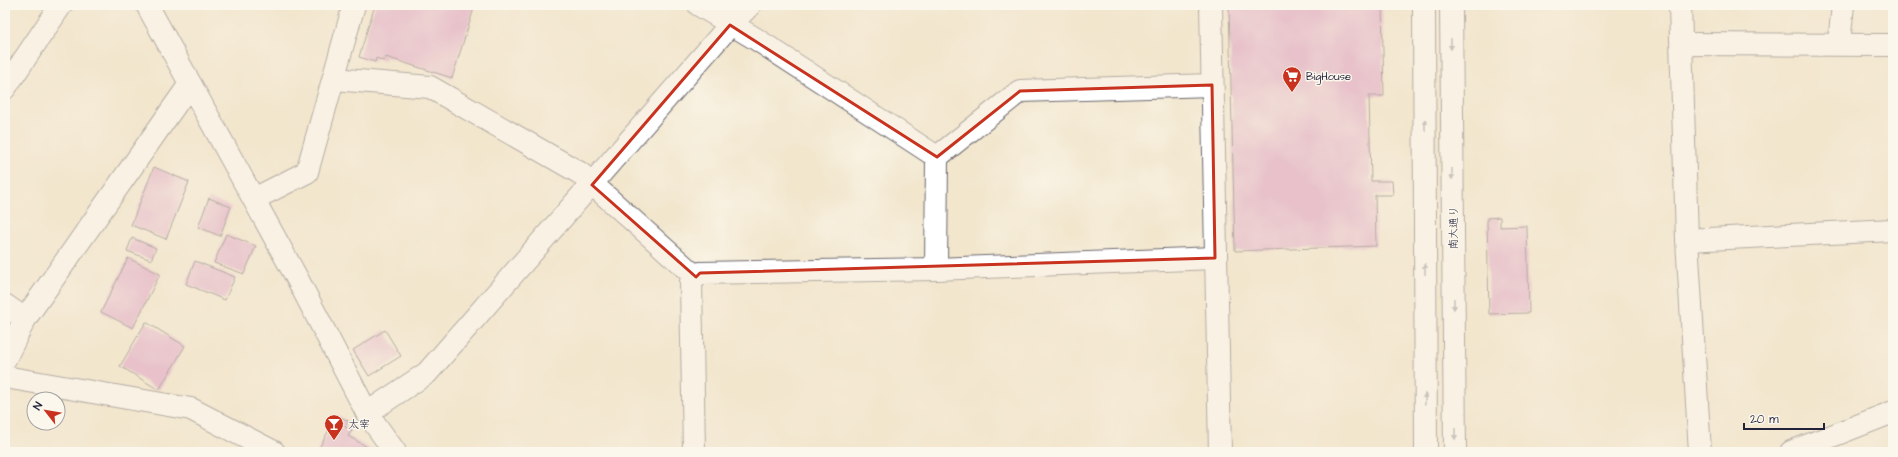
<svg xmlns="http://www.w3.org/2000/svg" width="1898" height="457" font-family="'Architects Daughter','Klee One',sans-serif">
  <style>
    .building { fill: #db96c8 }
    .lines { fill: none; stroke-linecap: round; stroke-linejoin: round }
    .minor-casing { stroke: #6b676e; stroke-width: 24 }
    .tertiary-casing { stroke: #6b676e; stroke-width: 24 }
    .minor { stroke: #fff; stroke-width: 22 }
    .tertiary { stroke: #fff; stroke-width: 22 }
    .oneway { fill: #9c9ca7 }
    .marked { fill: none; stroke: #c8321e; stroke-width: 3; stroke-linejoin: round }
    .labels { text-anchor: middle; stroke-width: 3; stroke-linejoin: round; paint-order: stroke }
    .poi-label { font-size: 11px; fill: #22223b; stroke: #fbf7ec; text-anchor: start }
    .street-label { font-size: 11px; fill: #22223b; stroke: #fbf7ec }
  </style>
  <rect width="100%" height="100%" fill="#fbf7ec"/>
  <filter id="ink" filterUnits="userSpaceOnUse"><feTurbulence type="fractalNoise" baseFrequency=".025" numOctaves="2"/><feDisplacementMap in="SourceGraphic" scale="8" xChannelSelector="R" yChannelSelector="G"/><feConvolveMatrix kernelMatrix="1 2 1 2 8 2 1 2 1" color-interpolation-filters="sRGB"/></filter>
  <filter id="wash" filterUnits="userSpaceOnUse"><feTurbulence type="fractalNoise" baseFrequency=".012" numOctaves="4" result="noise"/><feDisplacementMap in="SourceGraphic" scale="16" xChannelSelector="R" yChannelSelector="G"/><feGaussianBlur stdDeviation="0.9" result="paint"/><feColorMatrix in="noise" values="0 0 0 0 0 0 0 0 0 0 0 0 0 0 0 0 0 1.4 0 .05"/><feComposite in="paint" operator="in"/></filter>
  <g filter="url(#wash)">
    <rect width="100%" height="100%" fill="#f2e6cd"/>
    <g id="blocks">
      <!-- building -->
      <g class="building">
        <path d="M 375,5 L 475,5 L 452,78 L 386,57 L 384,61 L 376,58 L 375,62 L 359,57 Z"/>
        <path d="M 1229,5 L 1382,5 L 1384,96 L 1369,96 L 1371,181 L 1392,181 L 1393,195 L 1375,195 L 1376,246 L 1235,251 Z"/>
        <path d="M 154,167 L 189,182 L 166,239 L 131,225 Z"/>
        <path d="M 209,198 L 231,207 L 220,236 L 198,227 Z"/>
        <path d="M 1500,217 L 1500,227 L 1527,226 L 1529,313 L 1489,314 L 1487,218 Z"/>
        <path d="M 226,234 L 256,246 L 244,274 L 214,263 Z"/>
        <path d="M 132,238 L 156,248 L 151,260 L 127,251 Z"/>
        <path d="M 128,258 L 160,274 L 133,328 L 101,312 Z"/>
        <path d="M 195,261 L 235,277 L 225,300 L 186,284 Z"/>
        <path d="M 146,322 L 185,346 L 159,390 L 120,366 Z"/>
        <path d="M 385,330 L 401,356 L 369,376 L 353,350 Z"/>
        <path d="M 337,415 L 348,421 L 345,427 L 352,430 L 348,436 L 369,448 L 372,452 L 317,452 Z"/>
      </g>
    </g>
  </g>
  <g filter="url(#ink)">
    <use href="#blocks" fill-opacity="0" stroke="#6b676e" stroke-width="1"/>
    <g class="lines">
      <!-- minor casing -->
      <g class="minor-casing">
        <g id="minor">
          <path d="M 699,5 L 756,39 L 937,157 L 936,269"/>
          <path d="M 1211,5 L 1220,452"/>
          <path d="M 1680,5 L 1687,240 L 1700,452"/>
          <path d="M 1839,43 L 1843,5"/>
          <path d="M 1682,44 L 1893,45"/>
          <path d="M 334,79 L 430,87 L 580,173 L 696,277"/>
          <path d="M 5,88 L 61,5"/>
          <path d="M 937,157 L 1020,91 L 1212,85"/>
          <path d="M 1687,240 L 1893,230"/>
          <path d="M 5,305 L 25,319"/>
          <path d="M 5,359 L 25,319 L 190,84"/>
          <path d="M 367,413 L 427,373 L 730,25 L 750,5"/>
          <path d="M 694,452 L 691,282 L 700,273 L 936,269 L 1215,258"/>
        </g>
      </g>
      <!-- tertiary casing -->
      <g class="tertiary-casing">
        <g id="tertiary">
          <path d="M 147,5 L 298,280 L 367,413 L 395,452"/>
          <path d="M 1424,5 L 1426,452"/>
          <path d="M 1451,5 L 1455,452"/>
          <path d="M 254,199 L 307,172 L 354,5"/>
          <path d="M 5,377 L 191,409 L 274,452"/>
          <path d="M 1791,452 L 1893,412"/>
        </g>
      </g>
      <!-- minor -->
      <use href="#minor" class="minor"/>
      <!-- tertiary -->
      <use href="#tertiary" class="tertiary"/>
    </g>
    <!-- one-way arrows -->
    <defs><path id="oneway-solid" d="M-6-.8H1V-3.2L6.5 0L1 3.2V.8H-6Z"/></defs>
    <g class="oneway">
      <use href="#oneway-solid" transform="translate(1451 44) rotate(90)"/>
      <use href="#oneway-solid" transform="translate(1425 125) rotate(-90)"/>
      <use href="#oneway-solid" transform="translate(1452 174) rotate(90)"/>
      <use href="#oneway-solid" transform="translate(1425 269) rotate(-90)"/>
      <use href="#oneway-solid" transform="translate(1454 304) rotate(90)"/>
      <use href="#oneway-solid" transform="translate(1425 399) rotate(-90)"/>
      <use href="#oneway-solid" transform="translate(1455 434) rotate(90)"/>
    </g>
  </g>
  <!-- marked area -->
  <path d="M0 0H1898V457H0ZM 730,25 L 937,157 L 1020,91 L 1212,85 L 1215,258 L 700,273 L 696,277 L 592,185 Z" fill="#f2e6cd" fill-opacity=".55" fill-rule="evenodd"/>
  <path class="marked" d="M 730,25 L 937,157 L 1020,91 L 1212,85 L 1215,258 L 700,273 L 696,277 L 592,185 Z"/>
  <!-- icons -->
  <defs>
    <g id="supermarket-pin" transform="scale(1)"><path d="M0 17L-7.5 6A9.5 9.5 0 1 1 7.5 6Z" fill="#c8321e" stroke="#fbf7ec"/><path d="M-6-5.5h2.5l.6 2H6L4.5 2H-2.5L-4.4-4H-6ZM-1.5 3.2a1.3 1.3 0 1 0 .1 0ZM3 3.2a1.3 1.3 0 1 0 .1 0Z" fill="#fff"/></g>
    <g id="bar-pin" transform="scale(1)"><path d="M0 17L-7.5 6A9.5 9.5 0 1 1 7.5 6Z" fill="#c8321e" stroke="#fbf7ec"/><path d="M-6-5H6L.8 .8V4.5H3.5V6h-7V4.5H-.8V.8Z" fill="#fff"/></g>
  </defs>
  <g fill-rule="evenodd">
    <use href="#supermarket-pin" x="1292" y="76"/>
    <use href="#bar-pin" x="334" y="424"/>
  </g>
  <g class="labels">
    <!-- poi labels -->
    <g class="poi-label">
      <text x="1306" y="80">BigHouse</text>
      <text x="348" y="428">太宰</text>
    </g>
    <!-- street labels -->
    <g class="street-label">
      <text transform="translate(1453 228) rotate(-90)" y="4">南大通り</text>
    </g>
  </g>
  <!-- margin -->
  <rect width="1898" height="457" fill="none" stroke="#fbf7ec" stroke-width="20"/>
  <!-- north arrow -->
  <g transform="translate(46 411) rotate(301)"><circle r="19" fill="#fbf7ec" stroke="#a4a2a5"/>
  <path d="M0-3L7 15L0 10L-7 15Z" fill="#c8321e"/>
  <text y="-6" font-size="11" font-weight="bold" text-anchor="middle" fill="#22223b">N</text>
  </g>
  <!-- scale -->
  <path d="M1744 423v6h80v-6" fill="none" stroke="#22223b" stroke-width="2"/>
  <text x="1750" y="423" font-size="12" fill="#22223b" stroke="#fbf7ec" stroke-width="3" paint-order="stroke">20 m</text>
</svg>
